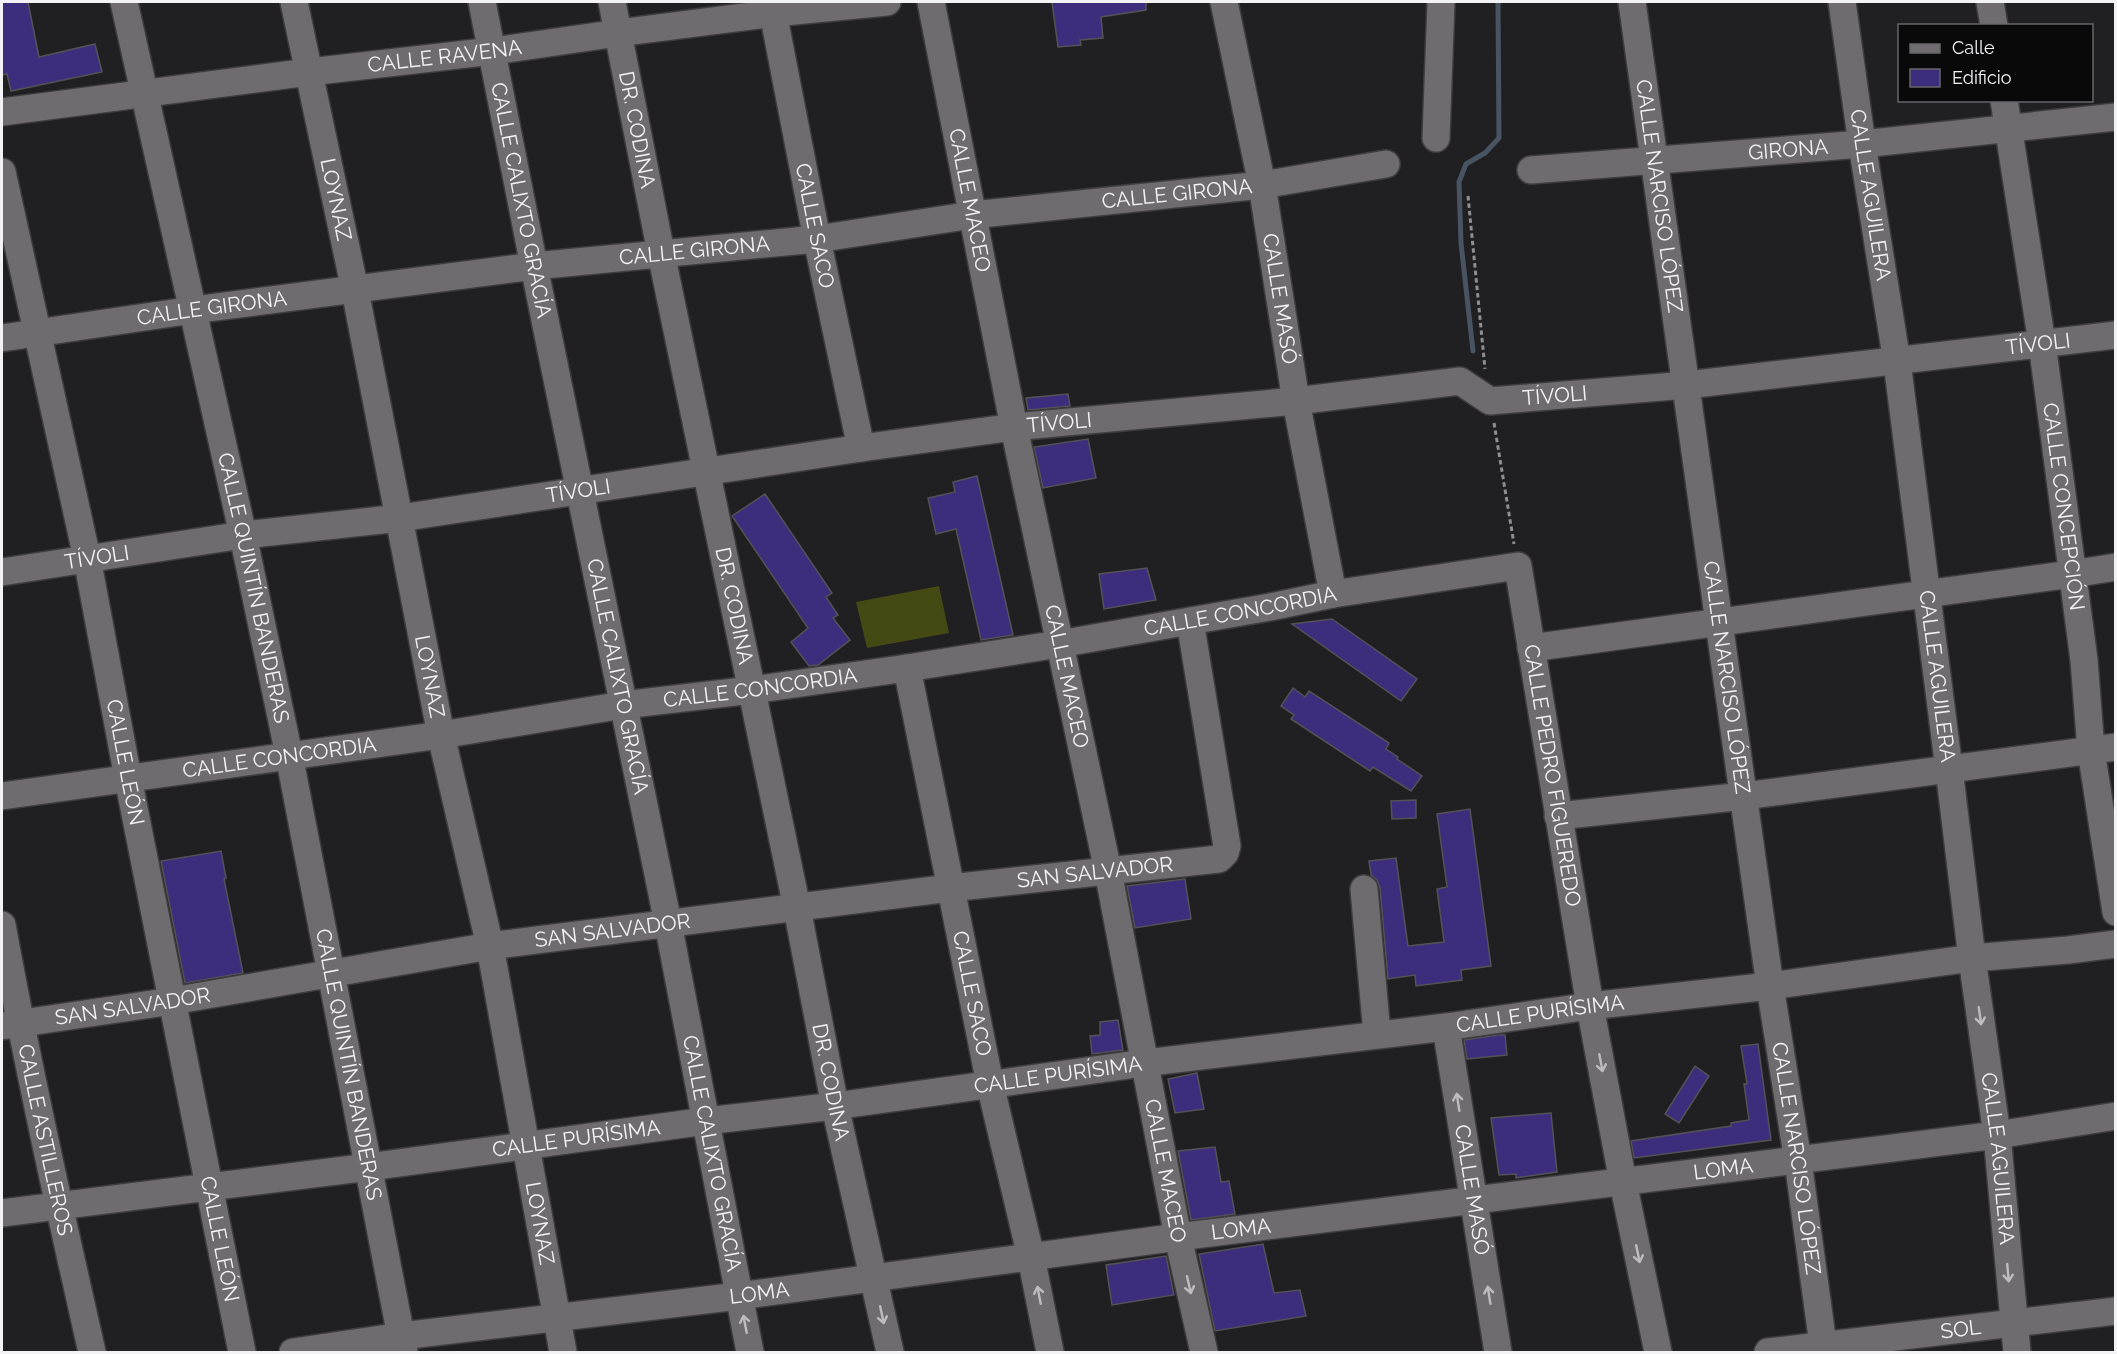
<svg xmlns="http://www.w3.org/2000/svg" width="2117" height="1354" font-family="Raleway,sans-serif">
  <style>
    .green { fill: #454a14 }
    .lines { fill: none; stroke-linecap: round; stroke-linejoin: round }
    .stream { stroke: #495463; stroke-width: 5 }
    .building { fill: #3d2e7d; stroke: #535356; stroke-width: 1.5 }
    .minor-casing { stroke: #3d3c3e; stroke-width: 30 }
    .path { stroke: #8f8e90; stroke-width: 3; stroke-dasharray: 4.5 3; stroke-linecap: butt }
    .minor { stroke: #6e6c6f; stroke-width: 27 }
    .oneway { stroke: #bebcbf }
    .labels { text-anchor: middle; stroke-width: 4.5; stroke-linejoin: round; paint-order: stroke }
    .street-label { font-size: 21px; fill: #f3f2f4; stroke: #0a090a }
  </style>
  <rect width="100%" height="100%" fill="#201f21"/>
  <!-- green -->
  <path class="green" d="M 939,586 L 949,633 L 867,648 L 856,602 Z"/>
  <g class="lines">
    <!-- stream -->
    <path class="stream" d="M 1473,351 L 1461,243 L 1459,182 L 1466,164 L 1485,153 L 1499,138 L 1498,2"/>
  </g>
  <!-- building -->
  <g class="building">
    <path d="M 2,2 L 28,2 L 39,57 L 95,44 L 102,72 L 11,91 L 7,74 L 2,75 Z"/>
    <path d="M 1052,2 L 1146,2 L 1146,10 L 1101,17 L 1103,38 L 1080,40 L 1081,45 L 1058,47 Z"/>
    <path d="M 1068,394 L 1070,406 L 1028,410 L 1026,398 Z"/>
    <path d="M 1088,439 L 1096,478 L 1043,488 L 1034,447 Z"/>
    <path d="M 977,476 L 1013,635 L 981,640 L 956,529 L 936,534 L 928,498 L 955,492 L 953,482 Z"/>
    <path d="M 765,494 L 832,593 L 826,597 L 838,615 L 833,618 L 850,640 L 818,665 L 809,666 L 791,642 L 808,628 L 732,516 Z"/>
    <path d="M 1147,568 L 1156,600 L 1104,609 L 1099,574 Z"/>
    <path d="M 1332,619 L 1417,679 L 1401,701 L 1292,624 Z"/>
    <path d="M 1293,688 L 1305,697 L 1309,691 L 1389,743 L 1386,749 L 1398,757 L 1397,759 L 1422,776 L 1411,791 L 1373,767 L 1370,771 L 1291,719 L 1294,715 L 1281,706 Z"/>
    <path d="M 1416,800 L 1416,818 L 1392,819 L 1391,801 Z"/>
    <path d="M 1470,809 L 1491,966 L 1461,970 L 1462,980 L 1416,986 L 1415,975 L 1388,979 L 1380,888 L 1377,880 L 1371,875 L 1369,861 L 1396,858 L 1408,946 L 1444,942 L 1437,889 L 1447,887 L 1437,814 Z"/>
    <path d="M 221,851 L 226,878 L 224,879 L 243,973 L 185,983 L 161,861 Z"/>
    <path d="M 1185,879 L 1191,919 L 1135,928 L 1127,886 Z"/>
    <path d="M 1118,1020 L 1123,1050 L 1092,1054 L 1090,1036 L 1100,1035 L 1100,1022 Z"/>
    <path d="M 1498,1035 L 1505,1035 L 1507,1055 L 1467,1059 L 1464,1040 Z"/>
    <path d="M 1758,1044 L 1771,1140 L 1634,1158 L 1631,1141 L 1731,1126 L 1731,1123 L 1749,1120 L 1744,1084 L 1747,1084 L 1741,1046 Z"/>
    <path d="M 1695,1066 L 1709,1076 L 1679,1123 L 1665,1114 Z"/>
    <path d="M 1197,1073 L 1204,1109 L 1175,1113 L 1168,1079 Z"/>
    <path d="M 1551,1113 L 1557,1172 L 1516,1178 L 1516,1174 L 1499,1175 L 1491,1118 Z"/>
    <path d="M 1215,1147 L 1221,1182 L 1229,1181 L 1235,1214 L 1191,1220 L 1178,1151 Z"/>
    <path d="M 1263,1244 L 1274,1293 L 1300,1290 L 1306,1316 L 1215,1331 L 1199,1254 Z"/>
    <path d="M 1166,1256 L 1174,1295 L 1112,1305 L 1106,1265 Z"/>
  </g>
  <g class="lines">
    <!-- minor casing -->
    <g class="minor-casing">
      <g id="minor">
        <path id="s1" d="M 124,2 L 243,535 L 289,755 L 404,1352"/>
        <path id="s2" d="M 294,2 L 355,290 L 441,735 L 490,946 L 563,1352"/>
        <path id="s3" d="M 482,2 L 534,266 L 668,923 L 750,1352"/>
        <path id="s4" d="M 612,2 L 661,253 L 797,908 L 835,1106 L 890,1352"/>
        <path id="s5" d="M 771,2 L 817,239 L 861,448"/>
        <path id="s6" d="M 931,2 L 1014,427 L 1108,871 L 1178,1237 L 1204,1352"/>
        <path id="s7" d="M 1224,2 L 1262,185 L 1296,401 L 1333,594"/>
        <path id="s8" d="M 1632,2 L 1770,986 L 1798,1161 L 1824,1352"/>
        <path id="s9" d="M 1842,2 L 1862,144 L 1897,362 L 1949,769 L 1972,958 L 1997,1135 L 2017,1352"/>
        <path d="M 1990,2 L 1994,26"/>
        <path id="s10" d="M 2004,100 L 2042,343 L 2084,660 L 2091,750 L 2116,912"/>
        <path id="s11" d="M 2,112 L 309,72 L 493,51 L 618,33 L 774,13 L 887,2"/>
        <path d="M 1436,138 L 1441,2"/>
        <path id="s12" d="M 1531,170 L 1862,144 L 2116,117"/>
        <path id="s13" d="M 2,172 L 87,558 L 128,778 L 242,1352"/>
        <path id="s14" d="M 2,338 L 193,310 L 534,266 L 817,239 L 972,215 L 1262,185 L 1386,164"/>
        <path id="s15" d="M 2,572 L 243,535 L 400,518 L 861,448 L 1014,427 L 1296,401 L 1460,381 L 1490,401 L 1687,385 L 2116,335"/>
        <path d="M 1531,648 L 2072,574 L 2116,567"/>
        <path id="s16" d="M 907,668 L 990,1084 L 1031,1257 L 1050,1352"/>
        <path id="s17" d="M 2,796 L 441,735 L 623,705 L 752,690 L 907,668 L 1059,644 L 1270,607 L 1333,594 L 1518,566 L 1590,1006 L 1623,1182 L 1658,1352"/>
        <path d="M 1558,816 L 1744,796 L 2116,747"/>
        <path d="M 1364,889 L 1377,1034"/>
        <path id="s18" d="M 2,925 C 28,1068 60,1211 92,1352"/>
        <path id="s19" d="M 2,1026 L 172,1001 L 490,946 L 950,888 L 1219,859 L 1225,853 L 1227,846 L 1190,621"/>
        <path id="s20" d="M 1446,1027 L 1498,1352"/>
        <path id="s21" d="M 2,1213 L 369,1167 L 706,1121 L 835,1106 L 1144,1063 L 1446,1027 L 1590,1006 L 1770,986 L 1972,958 L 2068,950 L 2116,944"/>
        <path id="s22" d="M 293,1352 L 401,1336 L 739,1296 L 1178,1237 L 1997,1135 L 2116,1116"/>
        <path id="s23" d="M 1768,1352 L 2116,1311"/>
      </g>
    </g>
    <!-- path -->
    <g class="path">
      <path d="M 1468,196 L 1485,369"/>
      <path d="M 1494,423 L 1514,544"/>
    </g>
    <!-- minor -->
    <use href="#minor" class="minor"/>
  </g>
  <!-- one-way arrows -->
  <defs><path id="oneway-shaft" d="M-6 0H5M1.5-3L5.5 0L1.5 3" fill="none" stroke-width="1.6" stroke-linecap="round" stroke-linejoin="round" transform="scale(1.5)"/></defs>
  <g class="oneway">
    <use href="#oneway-shaft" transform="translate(1980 1016) rotate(82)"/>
    <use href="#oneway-shaft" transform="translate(1601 1063) rotate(79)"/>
    <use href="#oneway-shaft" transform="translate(1458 1102) rotate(-99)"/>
    <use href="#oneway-shaft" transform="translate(1638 1254) rotate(78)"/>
    <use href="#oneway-shaft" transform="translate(2008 1273) rotate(85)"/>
    <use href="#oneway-shaft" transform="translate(1189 1285) rotate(77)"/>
    <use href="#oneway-shaft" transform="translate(1039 1295) rotate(-101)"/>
    <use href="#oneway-shaft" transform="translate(1489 1295) rotate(-99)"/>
    <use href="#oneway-shaft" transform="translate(882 1315) rotate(78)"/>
    <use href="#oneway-shaft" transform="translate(745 1324) rotate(-101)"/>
  </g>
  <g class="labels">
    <!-- street labels -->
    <g class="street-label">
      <text dy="7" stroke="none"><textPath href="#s11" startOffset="446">CALLE RAVENA</textPath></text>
      <text dy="7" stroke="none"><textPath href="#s4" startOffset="130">DR. CODINA</textPath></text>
      <text dy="7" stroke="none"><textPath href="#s12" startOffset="258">GIRONA</textPath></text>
      <text dy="7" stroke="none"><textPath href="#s14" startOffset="1184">CALLE GIRONA</textPath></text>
      <text dy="7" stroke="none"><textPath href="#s9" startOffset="195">CALLE AGUILERA</textPath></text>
      <text dy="7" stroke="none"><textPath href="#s8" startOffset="196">CALLE NARCISO LÓPEZ</textPath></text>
      <text dy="7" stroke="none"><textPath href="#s2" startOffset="202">LOYNAZ</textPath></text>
      <text dy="7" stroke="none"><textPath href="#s3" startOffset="202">CALLE CALIXTO GRACÍA</textPath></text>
      <text dy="7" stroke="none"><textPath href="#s6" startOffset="202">CALLE MACEO</textPath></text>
      <text dy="7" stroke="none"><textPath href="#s5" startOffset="228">CALLE SACO</textPath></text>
      <text dy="7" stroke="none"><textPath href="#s14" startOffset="698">CALLE GIRONA</textPath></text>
      <text dy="7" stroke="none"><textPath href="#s7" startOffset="302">CALLE MASÓ</textPath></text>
      <text dy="7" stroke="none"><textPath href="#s14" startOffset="212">CALLE GIRONA</textPath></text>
      <text dy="7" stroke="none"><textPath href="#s15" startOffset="2058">TÍVOLI</textPath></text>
      <text dy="7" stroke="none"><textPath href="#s15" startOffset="1572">TÍVOLI</textPath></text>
      <text dy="7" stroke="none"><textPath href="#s15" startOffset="1068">TÍVOLI</textPath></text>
      <text dy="7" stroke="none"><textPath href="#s15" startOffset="582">TÍVOLI</textPath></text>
      <text dy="7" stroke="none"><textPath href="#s10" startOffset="411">CALLE CONCEPCIÓN</textPath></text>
      <text dy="7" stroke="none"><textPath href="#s15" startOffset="96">TÍVOLI</textPath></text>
      <text dy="7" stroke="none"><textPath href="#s1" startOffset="600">CALLE QUINTÍN BANDERAS</textPath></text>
      <text dy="7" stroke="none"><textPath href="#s4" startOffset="616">DR. CODINA</textPath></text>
      <text dy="7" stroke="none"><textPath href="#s17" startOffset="1252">CALLE CONCORDIA</textPath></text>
      <text dy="7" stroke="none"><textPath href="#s9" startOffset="681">CALLE AGUILERA</textPath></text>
      <text dy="7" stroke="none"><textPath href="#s2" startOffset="688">LOYNAZ</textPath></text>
      <text dy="7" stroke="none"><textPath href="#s3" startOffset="688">CALLE CALIXTO GRACÍA</textPath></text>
      <text dy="7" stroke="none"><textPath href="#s6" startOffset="688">CALLE MACEO</textPath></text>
      <text dy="7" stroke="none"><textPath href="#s8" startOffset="682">CALLE NARCISO LÓPEZ</textPath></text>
      <text dy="7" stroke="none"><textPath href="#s17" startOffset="766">CALLE CONCORDIA</textPath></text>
      <text dy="7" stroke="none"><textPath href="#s17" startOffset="280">CALLE CONCORDIA</textPath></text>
      <text dy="7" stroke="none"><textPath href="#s13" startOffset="603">CALLE LEÓN</textPath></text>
      <text dy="7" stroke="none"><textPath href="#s17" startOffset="1746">CALLE PEDRO FIGUEREDO</textPath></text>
      <text dy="7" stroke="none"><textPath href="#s19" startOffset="1104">SAN SALVADOR</textPath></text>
      <text dy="7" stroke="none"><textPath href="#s19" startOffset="618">SAN SALVADOR</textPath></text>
      <text dy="7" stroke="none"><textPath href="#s16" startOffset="332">CALLE SACO</textPath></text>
      <text dy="7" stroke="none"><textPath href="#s19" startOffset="132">SAN SALVADOR</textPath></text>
      <text dy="7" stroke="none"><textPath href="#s21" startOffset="1551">CALLE PURÍSIMA</textPath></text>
      <text dy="7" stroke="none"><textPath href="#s1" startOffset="1086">CALLE QUINTÍN BANDERAS</textPath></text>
      <text dy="7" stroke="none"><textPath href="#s21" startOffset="1065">CALLE PURÍSIMA</textPath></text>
      <text dy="7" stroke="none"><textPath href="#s4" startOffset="1102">DR. CODINA</textPath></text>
      <text dy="7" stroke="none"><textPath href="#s21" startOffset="579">CALLE PURÍSIMA</textPath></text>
      <text dy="7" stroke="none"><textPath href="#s18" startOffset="219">CALLE ASTILLEROS</textPath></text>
      <text dy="7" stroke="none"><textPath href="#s3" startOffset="1174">CALLE CALIXTO GRACÍA</textPath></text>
      <text dy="7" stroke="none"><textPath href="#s8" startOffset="1168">CALLE NARCISO LÓPEZ</textPath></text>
      <text dy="7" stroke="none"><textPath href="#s9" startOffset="1167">CALLE AGUILERA</textPath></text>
      <text dy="7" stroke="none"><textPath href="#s22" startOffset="1442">LOMA</textPath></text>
      <text dy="7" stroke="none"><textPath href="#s6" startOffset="1192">CALLE MACEO</textPath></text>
      <text dy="7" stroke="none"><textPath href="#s20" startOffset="165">CALLE MASÓ</textPath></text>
      <text dy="7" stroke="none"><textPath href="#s2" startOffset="1246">LOYNAZ</textPath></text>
      <text dy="7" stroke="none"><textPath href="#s22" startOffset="956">LOMA</textPath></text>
      <text dy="7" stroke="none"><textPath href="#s13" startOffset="1089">CALLE LEÓN</textPath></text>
      <text dy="7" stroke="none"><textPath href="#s22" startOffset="470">LOMA</textPath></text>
      <text dy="7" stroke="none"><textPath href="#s23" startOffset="194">SOL</textPath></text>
    </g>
  </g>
  <!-- border -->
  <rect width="2117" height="1354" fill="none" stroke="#f3f2f4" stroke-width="6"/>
  <!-- legend -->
  <rect x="1898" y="24" width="195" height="78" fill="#0a090a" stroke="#676668" stroke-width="1.5"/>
  <rect x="1910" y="44" width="30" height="9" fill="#6e6c6f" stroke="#676668" stroke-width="1.5"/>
  <text x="1952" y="54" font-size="18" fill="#f3f2f4">Calle</text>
  <rect x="1910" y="69" width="30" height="18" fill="#3d2e7d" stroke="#676668" stroke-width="1.5"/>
  <text x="1952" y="84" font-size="18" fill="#f3f2f4">Edificio</text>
</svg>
